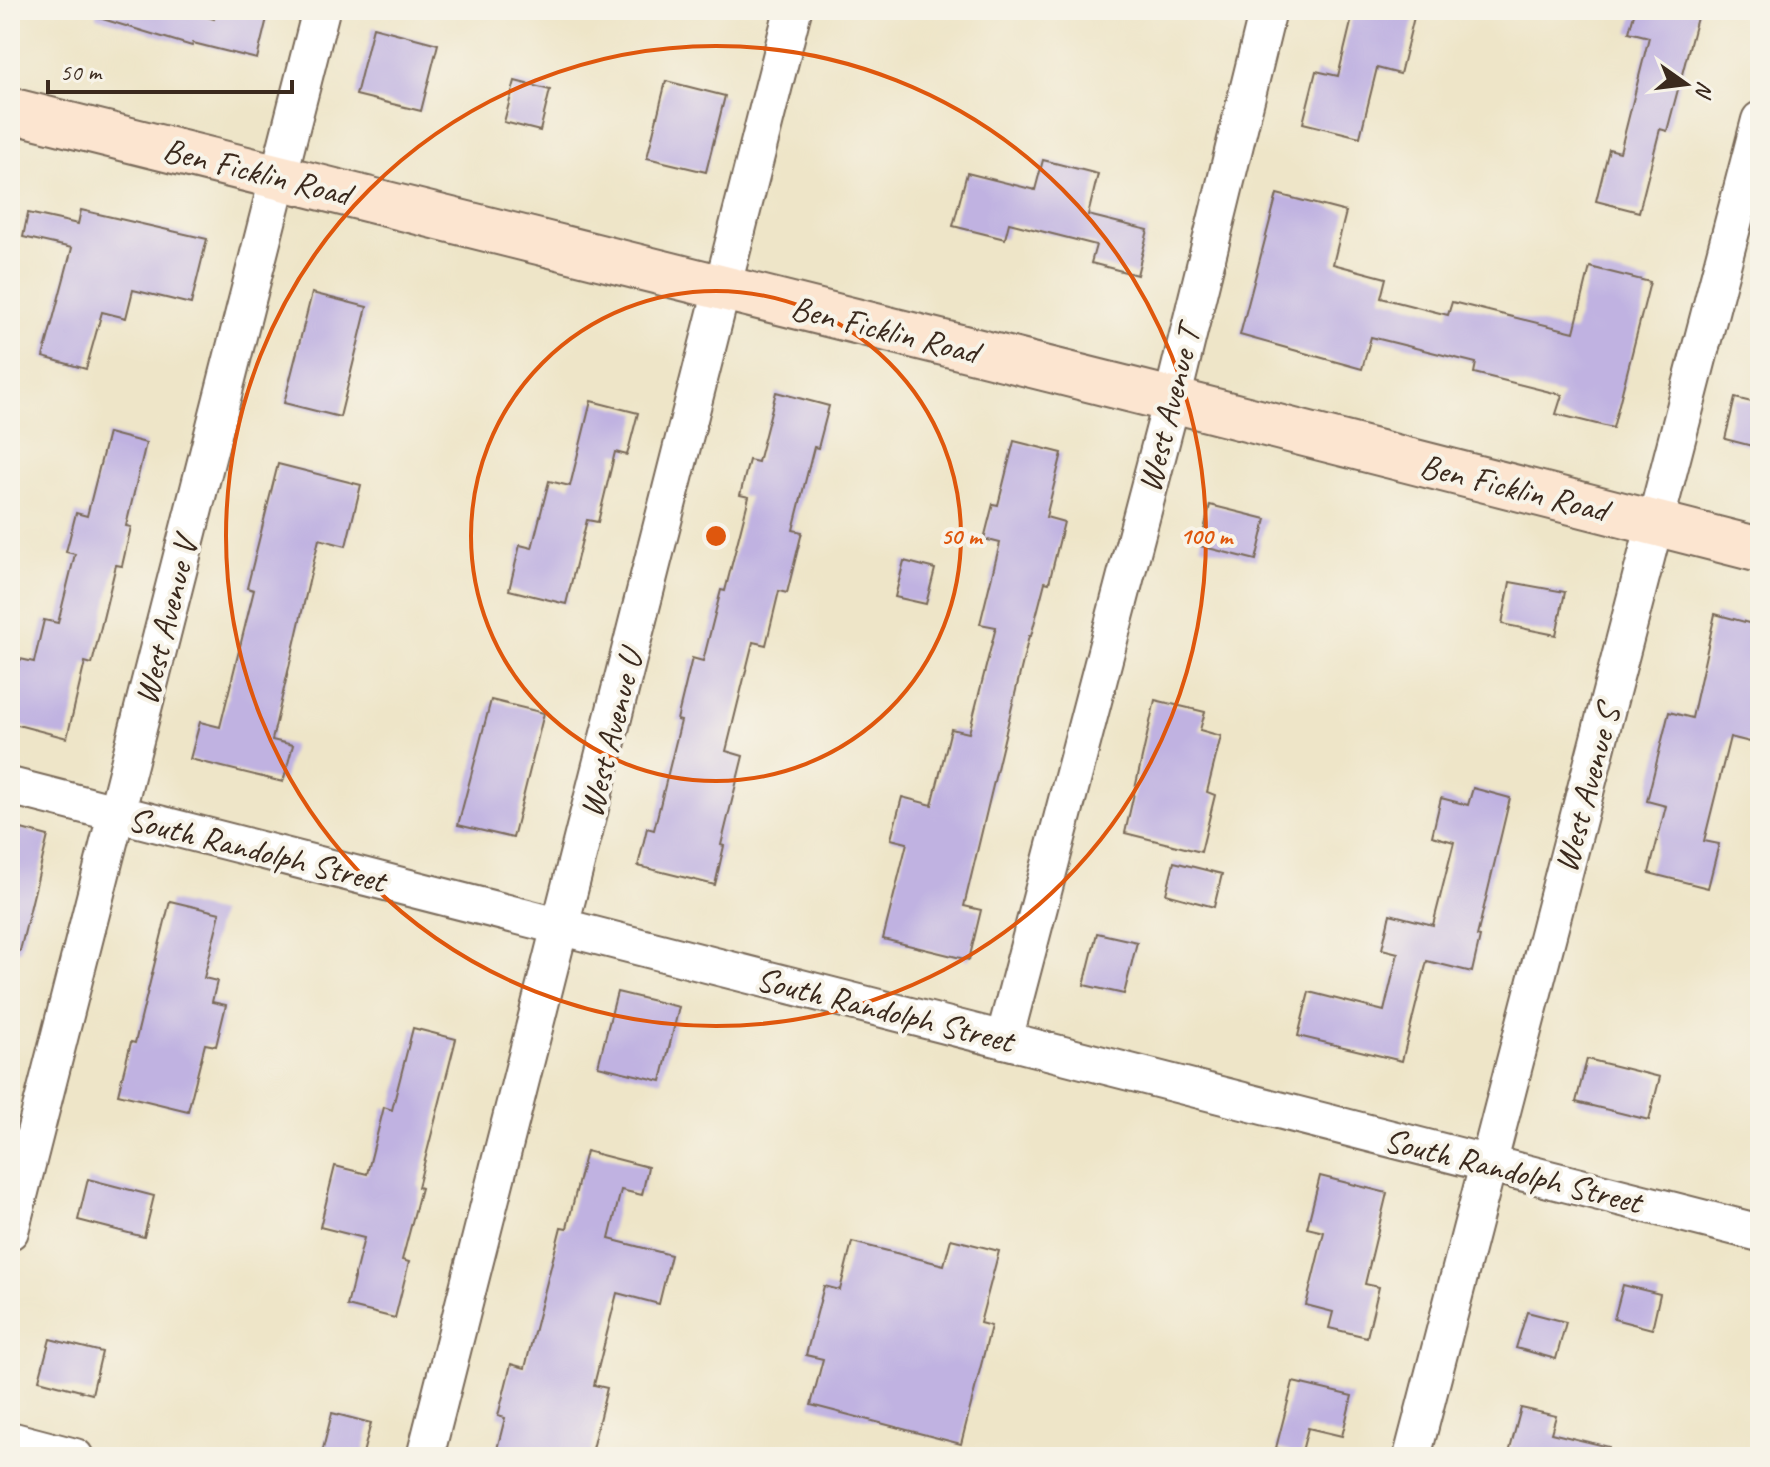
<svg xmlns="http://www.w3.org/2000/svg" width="1770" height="1467" font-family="Caveat,sans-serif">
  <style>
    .building { fill: #c0b2e1 }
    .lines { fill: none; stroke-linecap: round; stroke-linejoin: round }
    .street-casing { stroke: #7a6b5a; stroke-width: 40 }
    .secondary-casing { stroke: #7a6b5a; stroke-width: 48 }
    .street { stroke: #fff; stroke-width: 36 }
    .secondary { stroke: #fce5d0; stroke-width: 44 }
    .ring { fill: none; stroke: #df570d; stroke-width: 4 }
    .labels { text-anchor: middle; stroke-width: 8; stroke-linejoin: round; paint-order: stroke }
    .street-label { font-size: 34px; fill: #3b2a1e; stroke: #f7f3e8 }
    .centre { fill: #df570d; stroke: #f7f3e8; stroke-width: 4 }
    .ring-label { font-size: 24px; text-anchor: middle; font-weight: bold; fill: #df570d; stroke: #f7f3e8; stroke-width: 8; stroke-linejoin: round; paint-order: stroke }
  </style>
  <rect width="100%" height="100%" fill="#f7f3e8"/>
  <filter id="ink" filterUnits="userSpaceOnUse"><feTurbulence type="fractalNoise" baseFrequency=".0125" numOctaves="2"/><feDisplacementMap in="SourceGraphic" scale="16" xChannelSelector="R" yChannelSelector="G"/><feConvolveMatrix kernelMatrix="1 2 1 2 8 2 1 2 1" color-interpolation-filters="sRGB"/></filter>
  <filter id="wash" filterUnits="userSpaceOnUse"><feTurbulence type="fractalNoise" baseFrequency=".006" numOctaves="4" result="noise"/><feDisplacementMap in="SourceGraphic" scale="32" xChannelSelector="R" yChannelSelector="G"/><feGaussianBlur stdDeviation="1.8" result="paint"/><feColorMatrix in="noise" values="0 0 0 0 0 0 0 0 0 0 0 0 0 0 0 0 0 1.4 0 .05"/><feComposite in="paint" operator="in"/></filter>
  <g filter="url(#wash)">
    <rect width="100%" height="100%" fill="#eee5c8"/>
    <g id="blocks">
      <!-- building -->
      <g class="building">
        <path d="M 97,10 L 185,10 L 214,19 L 217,10 L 269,10 L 257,59 L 193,43 L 192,46 L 96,17 Z"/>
        <path d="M 1354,10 L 1386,10 L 1414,17 L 1400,74 L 1377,68 L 1360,137 L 1303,123 L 1316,71 L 1338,76 Z"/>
        <path d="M 1635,10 L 1699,10 L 1667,131 L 1660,129 L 1639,212 L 1596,201 L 1609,149 L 1620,152 L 1649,37 L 1629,32 Z"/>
        <path d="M 373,27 L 438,44 L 421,111 L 356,95 Z"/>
        <path d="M 515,81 L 550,90 L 540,131 L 504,122 Z"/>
        <path d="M 666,81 L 725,96 L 706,172 L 647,158 Z"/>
        <path d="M 1043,160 L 1098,174 L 1088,215 L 1148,230 L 1137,275 L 1091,263 L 1096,245 L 1009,223 L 1005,239 L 953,226 L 967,173 L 1035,190 Z"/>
        <path d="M 1277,194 L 1346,212 L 1333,264 L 1386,278 L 1381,298 L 1448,315 L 1452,302 L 1574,332 L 1590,267 L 1650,282 L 1613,428 L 1556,414 L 1562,395 L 1474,373 L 1476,363 L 1371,337 L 1362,369 L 1240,335 Z"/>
        <path d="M 81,210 L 207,239 L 191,304 L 133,290 L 126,318 L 102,312 L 86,369 L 43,357 L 72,248 L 23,237 L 28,213 L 78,224 Z"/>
        <path d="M 312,293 L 367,307 L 340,417 L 284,403 Z"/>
        <path d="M 776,392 L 829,406 L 818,448 L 814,447 L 793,530 L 802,532 L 787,593 L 779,591 L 766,645 L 753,642 L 726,751 L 743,756 L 721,845 L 724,846 L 715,885 L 638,866 L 647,828 L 654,830 L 681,721 L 677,720 L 692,658 L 703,661 L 721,590 L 725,591 L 749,497 L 740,495 L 749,460 L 758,462 Z"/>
        <path d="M 1735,398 L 1760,404 L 1760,448 L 1725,439 Z"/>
        <path d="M 591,401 L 638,413 L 627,455 L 615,452 L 598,522 L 587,520 L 566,604 L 509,590 L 520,545 L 532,548 L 549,481 L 570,486 Z"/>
        <path d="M 108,433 L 146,443 L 126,526 L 131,527 L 122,566 L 116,565 L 92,664 L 85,662 L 67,738 L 10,723 L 10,697 L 20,659 L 34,662 L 44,620 L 58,623 L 75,554 L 66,552 L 76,513 L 87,516 Z"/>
        <path d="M 1014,441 L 1062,453 L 1046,517 L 1064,522 L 1049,583 L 1045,582 L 1031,636 L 1029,636 L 964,906 L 981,910 L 969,960 L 883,939 L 907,843 L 891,839 L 902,797 L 932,805 L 951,729 L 969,733 L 996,627 L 980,624 L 1000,543 L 984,539 L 993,504 L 998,505 Z"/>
        <path d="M 278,464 L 361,485 L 346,546 L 319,539 L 272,740 L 293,745 L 283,782 L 190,759 L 200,722 L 220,727 L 254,590 L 247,588 Z"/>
        <path d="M 1210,505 L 1266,519 L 1256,560 L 1200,546 Z"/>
        <path d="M 904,561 L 935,569 L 926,604 L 895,597 Z"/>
        <path d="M 1510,582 L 1565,592 L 1556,635 L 1502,624 Z"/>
        <path d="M 1715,614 L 1760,626 L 1760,720 L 1754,743 L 1730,737 L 1704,841 L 1719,844 L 1708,888 L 1649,873 L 1666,806 L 1647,801 L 1669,712 L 1692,718 Z"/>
        <path d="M 491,700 L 544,713 L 513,838 L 458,825 Z"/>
        <path d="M 1155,700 L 1205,712 L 1200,730 L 1221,736 L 1207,792 L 1215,795 L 1201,852 L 1125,833 Z"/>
        <path d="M 1473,788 L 1510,798 L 1477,936 L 1480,937 L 1472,972 L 1427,961 L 1402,1061 L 1298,1036 L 1309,992 L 1384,1011 L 1398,953 L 1382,949 L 1390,914 L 1433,925 L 1454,842 L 1432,836 L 1441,798 L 1468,805 Z"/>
        <path d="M 10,826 L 48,836 L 20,951 L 10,950 Z"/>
        <path d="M 1174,862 L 1222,874 L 1214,907 L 1166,894 Z"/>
        <path d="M 170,901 L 220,913 L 204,978 L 217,981 L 212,1002 L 226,1005 L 216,1046 L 205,1044 L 188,1111 L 118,1094 L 131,1042 L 135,1043 Z"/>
        <path d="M 1097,933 L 1137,942 L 1124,994 L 1084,985 Z"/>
        <path d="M 617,992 L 679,1007 L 661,1081 L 598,1066 Z"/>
        <path d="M 413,1028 L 456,1039 L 418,1187 L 421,1188 L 402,1260 L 409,1262 L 395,1318 L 347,1306 L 364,1238 L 320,1227 L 335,1166 L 367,1174 L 384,1107 L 392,1110 Z"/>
        <path d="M 1587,1059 L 1660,1077 L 1649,1120 L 1576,1102 Z"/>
        <path d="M 586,1151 L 648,1167 L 642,1195 L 621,1190 L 609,1239 L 671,1255 L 659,1304 L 617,1293 L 594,1385 L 607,1388 L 590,1457 L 495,1457 L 505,1418 L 498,1416 L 511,1364 L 525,1368 L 561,1227 L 567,1228 Z"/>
        <path d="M 1320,1176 L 1387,1193 L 1365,1284 L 1379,1287 L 1367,1337 L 1329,1328 L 1333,1312 L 1306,1305 L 1324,1232 L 1307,1228 Z"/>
        <path d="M 88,1179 L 154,1196 L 144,1237 L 78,1220 Z"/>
        <path d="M 951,1239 L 999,1251 L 980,1323 L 991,1326 L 961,1444 L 811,1405 L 823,1359 L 806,1355 L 824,1286 L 840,1290 L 852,1242 L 944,1265 Z"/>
        <path d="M 1623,1285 L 1660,1294 L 1652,1329 L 1614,1319 Z"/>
        <path d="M 1527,1312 L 1566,1322 L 1556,1359 L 1516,1348 Z"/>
        <path d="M 50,1339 L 102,1352 L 92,1394 L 39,1380 Z"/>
        <path d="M 1293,1382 L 1352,1396 L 1342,1436 L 1308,1428 L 1301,1455 L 1276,1448 Z"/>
        <path d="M 1521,1408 L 1556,1416 L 1551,1433 L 1609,1447 L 1608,1457 L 1508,1457 Z"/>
        <path d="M 332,1413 L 371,1423 L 362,1457 L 321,1457 Z"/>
      </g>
    </g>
  </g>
  <g filter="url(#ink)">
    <use href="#blocks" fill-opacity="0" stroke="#7a6b5a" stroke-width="2"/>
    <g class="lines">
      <!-- street casing -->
      <g class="street-casing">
        <g id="street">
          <path d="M 10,786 L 1760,1233"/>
          <path d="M 1004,1040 L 1172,400 L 1268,10"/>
          <path d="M 10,1231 L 321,10"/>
          <path d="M 10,1440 L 75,1457"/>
          <path d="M 425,1457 L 793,10"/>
          <path d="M 1412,1457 L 1760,120"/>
        </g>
      </g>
      <!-- secondary casing -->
      <g class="secondary-casing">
        <path id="secondary" d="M 10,110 L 1172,400 L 1760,550"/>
      </g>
      <!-- street -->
      <use href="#street" class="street"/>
      <!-- secondary -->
      <use href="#secondary" class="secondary"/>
    </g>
  </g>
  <!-- distance rings -->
  <g class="ring">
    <circle cx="716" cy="536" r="245"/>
    <circle cx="716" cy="536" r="490"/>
  </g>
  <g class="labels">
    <!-- street labels -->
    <g class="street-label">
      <text transform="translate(257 171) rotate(14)" y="12">Ben Ficklin Road</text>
      <text transform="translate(885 329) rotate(14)" y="12">Ben Ficklin Road</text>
      <text transform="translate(1168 409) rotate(-76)" y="12">West Avenue T</text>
      <text transform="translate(1514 487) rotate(14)" y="12">Ben Ficklin Road</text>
      <text transform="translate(165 621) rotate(-76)" y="12">West Avenue V</text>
      <text transform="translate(610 734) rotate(-76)" y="12">West Avenue U</text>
      <text transform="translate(1586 789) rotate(-75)" y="12">West Avenue S</text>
      <text transform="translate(257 849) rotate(14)" y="12">South Randolph Street</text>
      <text transform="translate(885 1009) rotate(14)" y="12">South Randolph Street</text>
      <text transform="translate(1513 1170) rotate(14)" y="12">South Randolph Street</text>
    </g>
  </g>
  <circle cx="716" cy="536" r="12" class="centre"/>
  <g class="ring-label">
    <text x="961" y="544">50 m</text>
    <text x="1206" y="544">100 m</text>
  </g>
  <!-- margin -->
  <rect width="1770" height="1467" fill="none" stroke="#f7f3e8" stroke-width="40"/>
  <!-- north arrow -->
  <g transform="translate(1686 84) rotate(104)" stroke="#f7f3e8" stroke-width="6" paint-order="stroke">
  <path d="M0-6L14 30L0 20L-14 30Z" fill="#3b2a1e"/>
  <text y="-12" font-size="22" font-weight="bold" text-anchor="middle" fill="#3b2a1e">N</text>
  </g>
  <!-- scale -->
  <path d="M48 80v12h244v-12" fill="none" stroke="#3b2a1e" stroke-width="4"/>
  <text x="60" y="80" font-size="24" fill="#3b2a1e" stroke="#f7f3e8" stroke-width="6" paint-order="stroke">50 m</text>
</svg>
